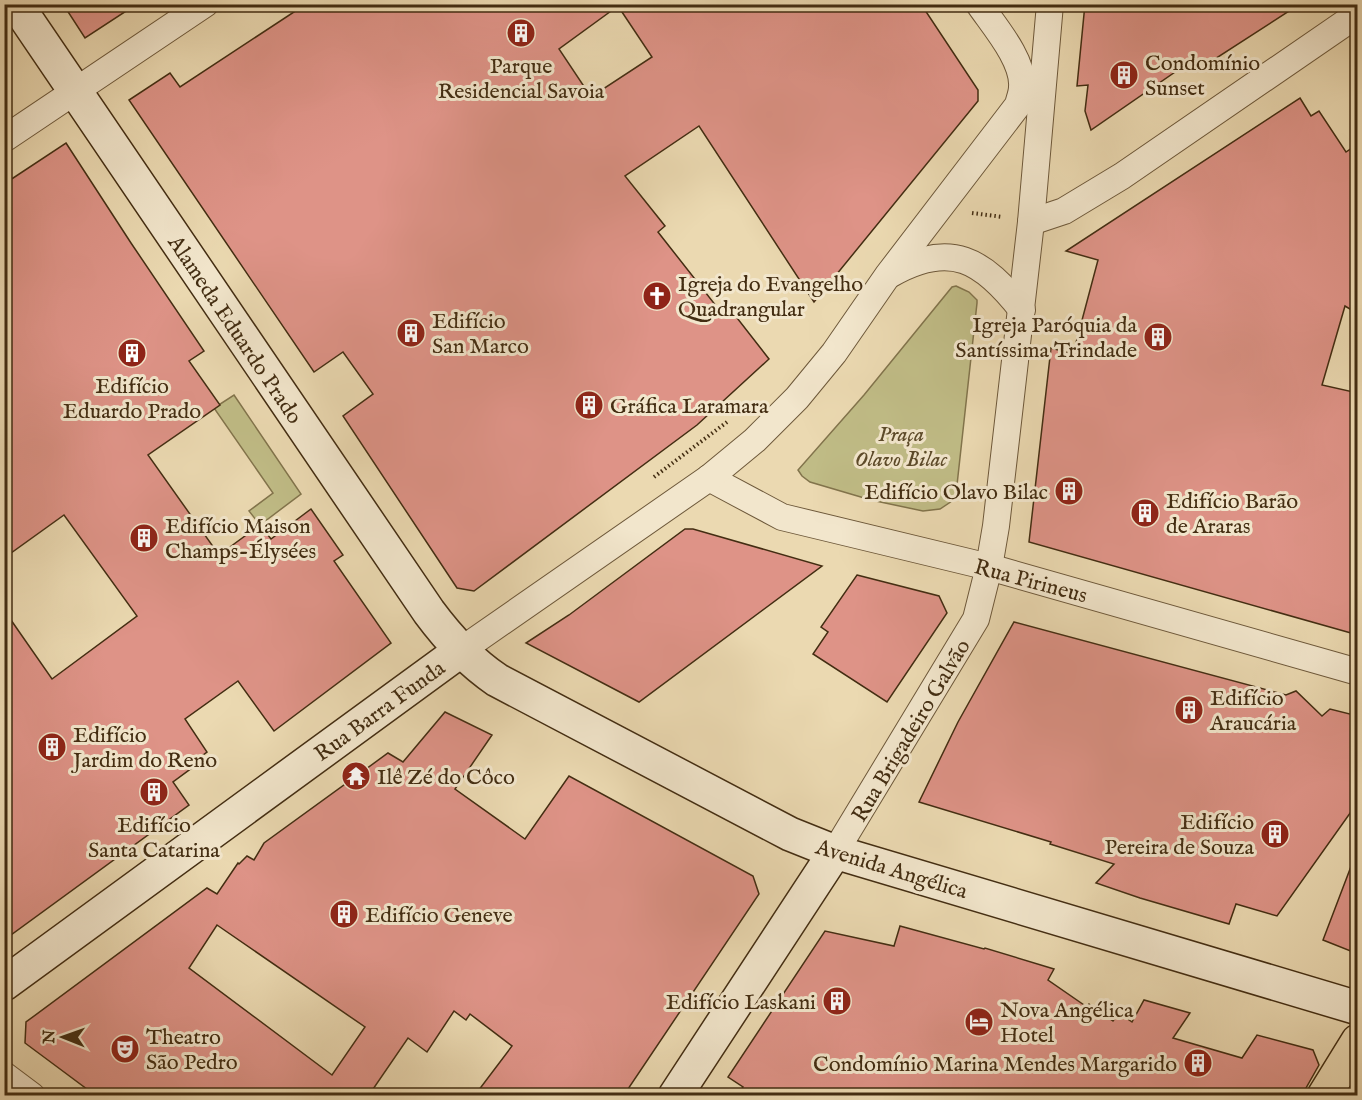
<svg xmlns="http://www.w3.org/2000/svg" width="1362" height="1100" font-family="'IM FELL English',serif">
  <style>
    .green { fill: #c0bc86; stroke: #82744c; stroke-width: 1.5 }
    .building { fill: #de9387; stroke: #432d12; stroke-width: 1.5; fill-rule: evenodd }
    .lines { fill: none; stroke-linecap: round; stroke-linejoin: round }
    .street-casing { stroke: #6d583a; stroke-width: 28 }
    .secondary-casing { stroke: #432d12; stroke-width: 36 }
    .primary-casing { stroke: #432d12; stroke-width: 36 }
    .path { stroke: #432d12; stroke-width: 4; stroke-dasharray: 1.5 3; stroke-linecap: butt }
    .street { stroke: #f2e6cc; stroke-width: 26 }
    .secondary { stroke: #f2e6cc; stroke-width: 33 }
    .primary { stroke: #ebd9b1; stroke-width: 33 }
    .labels { text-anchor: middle; stroke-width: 6; stroke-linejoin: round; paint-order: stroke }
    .poi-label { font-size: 22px; fill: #432d12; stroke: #f2e6cc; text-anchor: start }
    .street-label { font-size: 22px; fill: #432d12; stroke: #f2e6cc }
    .park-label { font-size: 22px; font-style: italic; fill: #5c4a29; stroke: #f2e6cc }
  </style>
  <rect width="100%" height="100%" fill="#ebd9b1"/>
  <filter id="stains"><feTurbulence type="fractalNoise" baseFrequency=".00333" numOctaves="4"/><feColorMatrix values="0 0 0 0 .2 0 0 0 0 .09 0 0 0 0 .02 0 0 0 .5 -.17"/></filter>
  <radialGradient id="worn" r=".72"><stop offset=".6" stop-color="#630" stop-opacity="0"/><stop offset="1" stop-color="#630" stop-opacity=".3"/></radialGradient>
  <!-- green -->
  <g class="green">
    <path d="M 956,286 L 969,292 L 977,300 L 977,303 L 956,494 L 952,501 L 940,509 L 923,511 L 871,500 L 810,482 L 802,476 L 798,470 L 864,395 L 952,287 Z"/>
    <path d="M 234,395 L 301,494 L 260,525 L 249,511 L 273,493 L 214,408 Z"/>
  </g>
  <!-- building -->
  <g class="building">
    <path d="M 63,4 L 137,4 L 85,38 Z"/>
    <path d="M 306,4 L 921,4 L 978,90 L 978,101 L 814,302 L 699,126 L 625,176 L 665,226 L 658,232 L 720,311 L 727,305 L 769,359 L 697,425 L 474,591 L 457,588 L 343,416 L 373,394 L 343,352 L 314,372 L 129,100 L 170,73 L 180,87 ZM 618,6 L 652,57 L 591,97 L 559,49 Z"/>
    <path d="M 1085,4 L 1300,4 L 1201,68 L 1194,59 L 1091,130 L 1085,111 L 1088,85 L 1077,86 Z"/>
    <path d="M 1300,98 L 1311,116 L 1319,111 L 1346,152 L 1358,144 L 1358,314 L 1345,306 L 1322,385 L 1358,393 L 1358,635 L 1029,542 L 1051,348 L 1073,354 L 1098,260 L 1066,251 Z"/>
    <path d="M 66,143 L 131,243 L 204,351 L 189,361 L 220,405 L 148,455 L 219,555 L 260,525 L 271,539 L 311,509 L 343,555 L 334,561 L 391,643 L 274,731 L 238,681 L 185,719 L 207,752 L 198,759 L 200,762 L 173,782 L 189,805 L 4,940 L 4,610 L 52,679 L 137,616 L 64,515 L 4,558 L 4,184 Z"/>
    <path d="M 685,529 L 693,529 L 822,566 L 639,702 L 526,643 L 569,615 Z"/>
    <path d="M 857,575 L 939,596 L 947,613 L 887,702 L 813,654 L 828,632 L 821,627 Z"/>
    <path d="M 1014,622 L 1286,695 L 1296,691 L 1322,716 L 1330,709 L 1358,716 L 1358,802 L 1277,916 L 1236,904 L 1229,924 L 1140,898 L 1096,883 L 1114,864 L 1050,844 L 1051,842 L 919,802 L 958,722 Z"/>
    <path d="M 445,712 L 492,735 L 455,789 L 525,839 L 569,776 L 753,876 L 759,894 L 624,1095 L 475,1095 L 512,1046 L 470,1014 L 466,1020 L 454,1011 L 427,1052 L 408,1038 L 369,1095 L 95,1095 L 25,1043 L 26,1022 L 207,888 L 217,894 L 238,863 L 239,864 L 247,856 L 254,860 L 264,843 L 388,753 L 403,762 ZM 217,925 L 365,1027 L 332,1075 L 189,968 Z"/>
    <path d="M 1355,856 L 1358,857 L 1358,954 L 1323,940 Z"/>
    <path d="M 900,926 L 984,949 L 985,948 L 1054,969 L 1048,980 L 1087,1007 L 1089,1004 L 1113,1021 L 1119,1013 L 1132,1022 L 1144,1000 L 1190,1013 L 1173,1038 L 1242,1058 L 1257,1035 L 1313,1050 L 1319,1065 L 1302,1095 L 737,1095 L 743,1087 L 728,1077 L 825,931 L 894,946 Z"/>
  </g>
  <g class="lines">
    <!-- street casing -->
    <g class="street-casing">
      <g id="street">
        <path d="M 4,139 L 205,4"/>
        <path d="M 1031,222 L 1064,211 L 1122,176 L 1358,14"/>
        <path d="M 891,274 C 951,240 983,260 1022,310"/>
        <path d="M 709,478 L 782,517 L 989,567 L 1358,672"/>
        <path d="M 460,651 L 709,478 L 755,440 L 797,398 L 834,353 L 888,275 L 1018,105 C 1019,100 1022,93 1022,87 C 1024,60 994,26 979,4"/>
        <path d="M 835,852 L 976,619 L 989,567 L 996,526 L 1031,222 L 1050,4"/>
        <path d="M 4,1075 L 32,1096"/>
      </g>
    </g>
    <!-- secondary casing -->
    <g class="secondary-casing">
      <g id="secondary">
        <path d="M 16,4 L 429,612 C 449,639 469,661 497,680 L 790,834 L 835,852 L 1358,1008"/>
        <path d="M 4,984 L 460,651"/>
        <path d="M 675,1096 L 835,852"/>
      </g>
    </g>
    <!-- primary casing -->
    <g class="primary-casing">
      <path id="primary" d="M 1324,1096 L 1358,1041"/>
    </g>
    <!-- path -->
    <g class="path">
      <path d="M 972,213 L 1003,217"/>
      <path d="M 654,477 L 727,422"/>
    </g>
    <!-- street -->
    <use href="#street" class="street"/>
    <!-- secondary -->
    <use href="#secondary" class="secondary"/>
    <!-- primary -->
    <use href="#primary" class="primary"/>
  </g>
  <!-- icons -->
  <defs>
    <g id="building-disc" transform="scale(1.5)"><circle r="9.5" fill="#8f2418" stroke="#f2e6cc"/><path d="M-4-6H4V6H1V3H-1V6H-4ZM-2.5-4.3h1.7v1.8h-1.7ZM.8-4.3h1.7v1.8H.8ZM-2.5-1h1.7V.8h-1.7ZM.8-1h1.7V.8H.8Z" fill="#fff"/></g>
    <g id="church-disc" transform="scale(1.5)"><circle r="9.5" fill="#8f2418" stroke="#f2e6cc"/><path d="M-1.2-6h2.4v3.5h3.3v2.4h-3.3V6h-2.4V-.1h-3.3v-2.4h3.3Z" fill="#fff"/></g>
    <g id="temple-disc" transform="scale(1.5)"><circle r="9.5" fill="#8f2418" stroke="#f2e6cc"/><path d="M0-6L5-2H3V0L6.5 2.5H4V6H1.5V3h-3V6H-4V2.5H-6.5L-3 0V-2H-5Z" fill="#fff"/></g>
    <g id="hotel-disc" transform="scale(1.5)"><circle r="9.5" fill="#8f2418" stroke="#f2e6cc"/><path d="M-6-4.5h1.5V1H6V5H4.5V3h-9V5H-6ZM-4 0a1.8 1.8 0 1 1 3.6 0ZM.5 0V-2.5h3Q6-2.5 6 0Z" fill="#fff"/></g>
    <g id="theatre-disc" transform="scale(1.5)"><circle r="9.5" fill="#8f2418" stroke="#f2e6cc"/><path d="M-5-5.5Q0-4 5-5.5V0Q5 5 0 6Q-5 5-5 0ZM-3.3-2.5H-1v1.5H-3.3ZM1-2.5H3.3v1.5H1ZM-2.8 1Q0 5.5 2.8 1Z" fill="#fff"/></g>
  </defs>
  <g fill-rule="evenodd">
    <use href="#building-disc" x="521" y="33"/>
    <use href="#building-disc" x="1124" y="75"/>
    <use href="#church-disc" x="657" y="296"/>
    <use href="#building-disc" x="411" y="333"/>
    <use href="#building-disc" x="1158" y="337"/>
    <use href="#building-disc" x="132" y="353"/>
    <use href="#building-disc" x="589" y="405"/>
    <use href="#building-disc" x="1069" y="491"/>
    <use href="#building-disc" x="1145" y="513"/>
    <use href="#building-disc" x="144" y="538"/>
    <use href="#building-disc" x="1189" y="710"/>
    <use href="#building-disc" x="52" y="747"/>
    <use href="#temple-disc" x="356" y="776"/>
    <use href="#building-disc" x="154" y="792"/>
    <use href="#building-disc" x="1275" y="834"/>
    <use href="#building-disc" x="344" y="914"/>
    <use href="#building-disc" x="837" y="1001"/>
    <use href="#hotel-disc" x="979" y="1022"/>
    <use href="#theatre-disc" x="125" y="1049"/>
    <use href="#building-disc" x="1198" y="1063"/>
  </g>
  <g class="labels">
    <!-- poi labels -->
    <g class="poi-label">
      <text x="1145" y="70">Condomínio<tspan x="1145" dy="25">Sunset</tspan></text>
      <text x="521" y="73" text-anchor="middle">Parque<tspan x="521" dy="25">Residencial Savoia</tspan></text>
      <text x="678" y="291">Igreja do Evangelho<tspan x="678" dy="25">Quadrangular</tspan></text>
      <text x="432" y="328">Edifício<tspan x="432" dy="25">San Marco</tspan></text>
      <text x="1137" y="332" text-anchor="end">Igreja Paróquia da<tspan x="1137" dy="25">Santíssima Trindade</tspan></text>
      <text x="132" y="393" text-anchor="middle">Edifício<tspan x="132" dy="25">Eduardo Prado</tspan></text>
      <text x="610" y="413">Gráfica Laramara</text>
      <text x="1048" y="499" text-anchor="end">Edifício Olavo Bilac</text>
      <text x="1166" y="508">Edifício Barão<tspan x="1166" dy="25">de Araras</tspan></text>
      <text x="165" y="533">Edifício Maison<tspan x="165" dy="25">Champs-Élysées</tspan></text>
      <text x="1210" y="705">Edifício<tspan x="1210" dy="25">Araucária</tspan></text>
      <text x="73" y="742">Edifício<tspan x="73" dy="25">Jardim do Reno</tspan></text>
      <text x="377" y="784">Ilê Zé do Côco</text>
      <text x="1254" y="829" text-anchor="end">Edifício<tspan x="1254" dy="25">Pereira de Souza</tspan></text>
      <text x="154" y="832" text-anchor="middle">Edifício<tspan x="154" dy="25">Santa Catarina</tspan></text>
      <text x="365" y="922">Edifício Geneve</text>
      <text x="816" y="1009" text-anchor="end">Edifício Laskani</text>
      <text x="1000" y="1017">Nova Angélica<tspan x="1000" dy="25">Hotel</tspan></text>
      <text x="146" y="1044">Theatro<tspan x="146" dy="25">São Pedro</tspan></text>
      <text x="1177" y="1071" text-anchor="end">Condomínio Marina Mendes Margarido</text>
    </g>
    <!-- street labels -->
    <g class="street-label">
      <text transform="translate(236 329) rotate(56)" y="8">Alameda Eduardo Prado</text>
      <text transform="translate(1031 580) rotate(15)" y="8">Rua Pirineus</text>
      <text transform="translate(379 710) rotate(-36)" y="8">Rua Barra Funda</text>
      <text transform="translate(910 730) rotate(-59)" y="8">Rua Brigadeiro Galvão</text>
      <text transform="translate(892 868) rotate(17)" y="8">Avenida Angélica</text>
    </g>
    <!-- park labels -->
    <g class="park-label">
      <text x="901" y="441">Praça<tspan x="901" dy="25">Olavo Bilac</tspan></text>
    </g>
  </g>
  <!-- margin -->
  <rect width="1362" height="1100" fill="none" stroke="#ebd9b1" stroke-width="24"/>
  <rect x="6" y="6" width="1350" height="1088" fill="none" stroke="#432d12" stroke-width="3"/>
  <rect x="12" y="12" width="1338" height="1076" fill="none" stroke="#432d12" stroke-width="1.5"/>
  <!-- north arrow -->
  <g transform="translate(63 1037) rotate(271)" stroke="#f2e6cc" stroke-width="4.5" paint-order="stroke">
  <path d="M0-4.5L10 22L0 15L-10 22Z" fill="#432d12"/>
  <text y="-9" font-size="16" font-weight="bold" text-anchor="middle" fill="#432d12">N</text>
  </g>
  <rect width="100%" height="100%" filter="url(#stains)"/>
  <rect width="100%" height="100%" fill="url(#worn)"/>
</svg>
